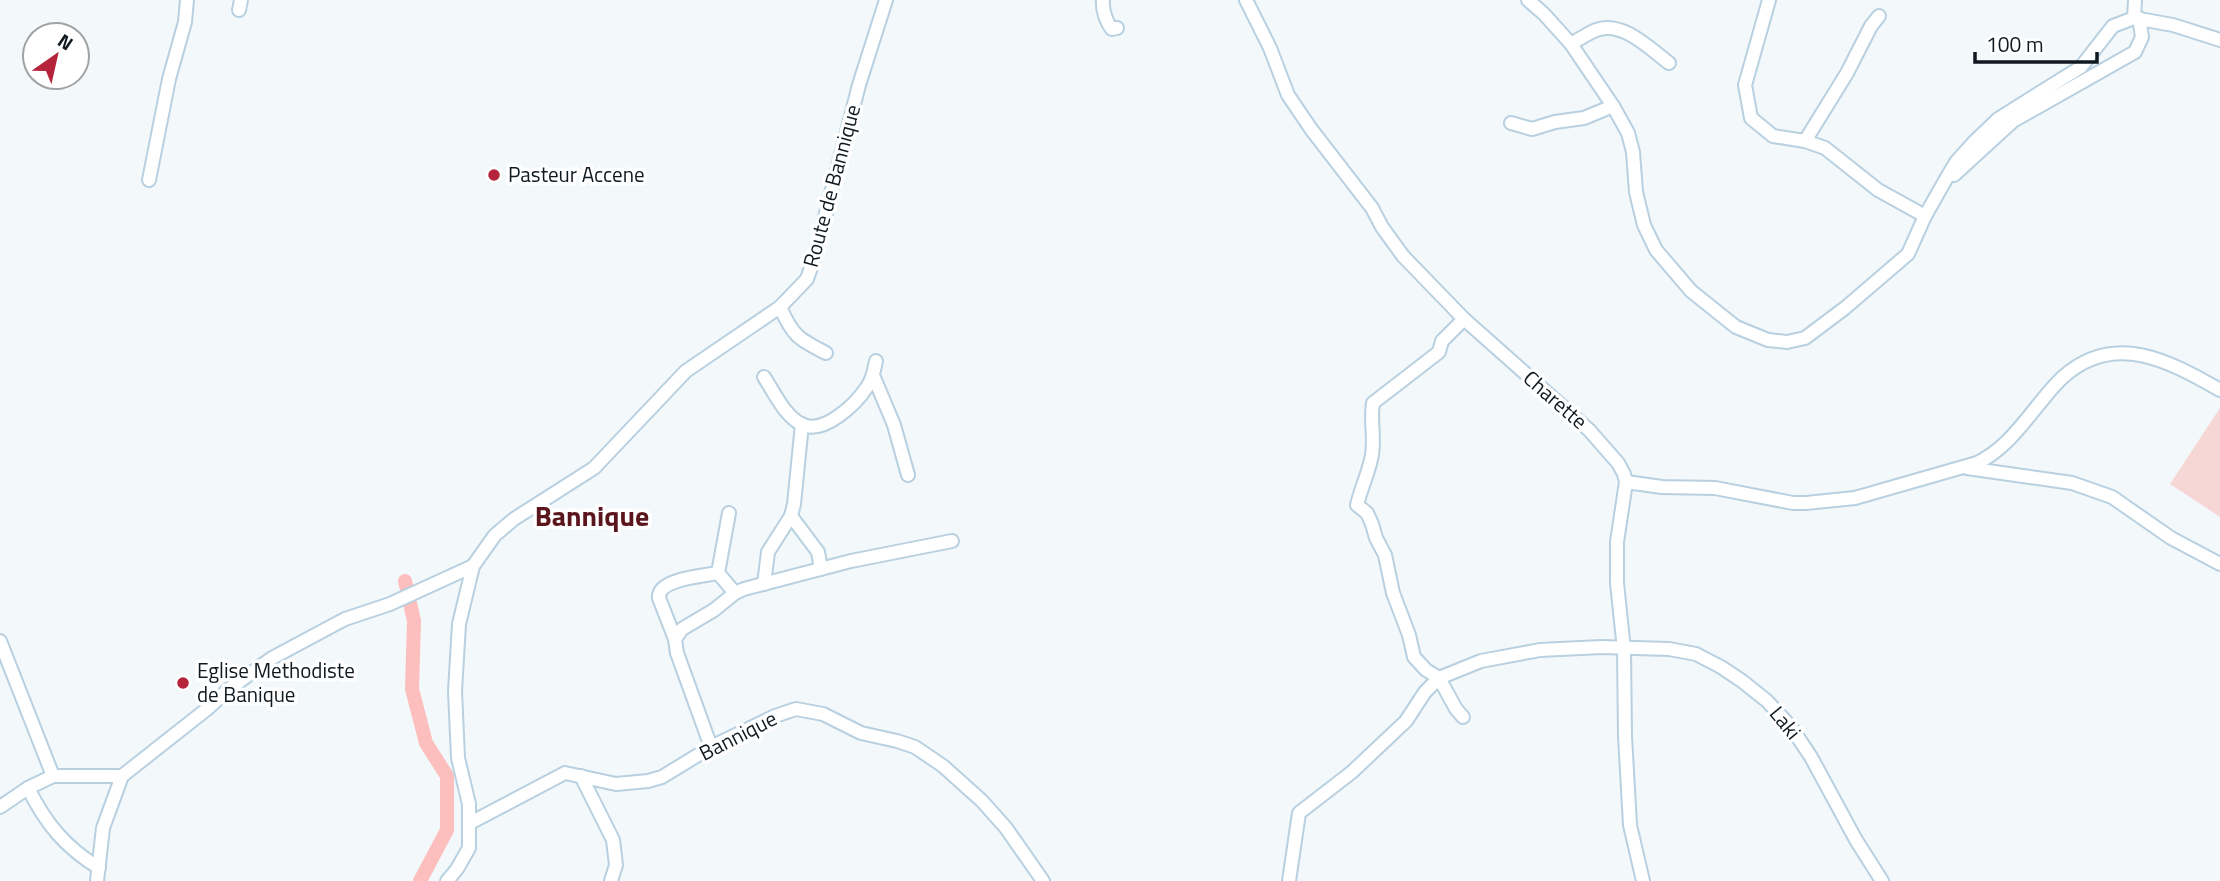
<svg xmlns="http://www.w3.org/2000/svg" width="2220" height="881" font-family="'Titillium Web',sans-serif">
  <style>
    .green { fill: #f6d7d6 }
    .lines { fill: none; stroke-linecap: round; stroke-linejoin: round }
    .river { stroke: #fdbebe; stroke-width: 14 }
    .minor-casing { stroke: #b8d0e0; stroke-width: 16 }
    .minor { stroke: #fff; stroke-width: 12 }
    .poi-dot { fill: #b6243b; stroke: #fff; stroke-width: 2.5 }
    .labels { text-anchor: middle; stroke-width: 7; stroke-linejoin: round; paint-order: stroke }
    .poi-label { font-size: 21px; fill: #10191f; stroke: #fff; text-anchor: start }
    .street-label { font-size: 21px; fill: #10191f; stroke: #fff }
    .district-label { font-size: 28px; font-weight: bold; fill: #5a151d; stroke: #fff }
  </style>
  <rect width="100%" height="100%" fill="#f3f8fb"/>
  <!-- green -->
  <path class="green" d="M 2220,408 L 2220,517 L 2170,484 Z"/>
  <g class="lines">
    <!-- river -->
    <path class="river" d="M 405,581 L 414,621 L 412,689 L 426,743 L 447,776 L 447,830 L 420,881"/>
    <!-- minor casing -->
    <g class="minor-casing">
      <g id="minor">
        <path d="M 1103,0 C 1102,9 1106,22 1112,29 L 1117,28"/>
        <path d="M 1246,0 L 1270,48 L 1288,95 L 1311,129 L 1372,208 L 1382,227 L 1403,256 L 1464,319 L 1589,430 L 1618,463 L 1624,474 L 1626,482 L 1617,542 L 1617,583 L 1624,650 L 1625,736 L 1630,825 L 1643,881"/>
        <path d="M 1528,0 L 1544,14 L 1571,44 L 1613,106 L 1628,133 L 1633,152 L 1636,192 L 1644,225 L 1656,250 L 1691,291 L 1736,327 L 1768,340 L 1787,342 L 1805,338 L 1845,308 L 1908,254 L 1925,216 L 1946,179 L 1956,162 L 1974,142 L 1998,119 L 2081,67 L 2113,26 L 2134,18 L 2173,25 L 2220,40"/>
        <path d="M 1769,0 L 1745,85 L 1751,118 L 1773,136 L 1805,141 L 1825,148 L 1878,190 L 1925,216"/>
        <path d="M 239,10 L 241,0"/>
        <path d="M 2134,18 L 2135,0"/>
        <path d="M 1571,44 C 1579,39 1587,34 1596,30 C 1622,20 1649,48 1669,63"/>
        <path d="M 1511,123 L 1532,129 L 1555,122 L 1584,118 L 1613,106"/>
        <path d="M 1805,141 L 1847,73 L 1871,26 L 1879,16"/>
        <path d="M 1954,175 L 2013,121 L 2135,52 L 2142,37 L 2139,18"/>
        <path d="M 149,180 L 169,79 L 185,22 L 187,0"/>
        <path d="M 780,307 C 793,336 798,339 826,353"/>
        <path d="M 873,375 L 894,425 L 908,475"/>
        <path d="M 764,377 C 774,392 784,415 801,424 C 823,436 856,404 867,387 C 873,379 874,370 876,361"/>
        <path d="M 1967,468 L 2072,483 L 2112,497 L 2171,538 L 2220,564"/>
        <path d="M 1626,482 L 1662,487 L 1715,488 L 1793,503 L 1806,503 L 1855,498 L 1977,463 C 2002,451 2018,430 2035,409 C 2044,398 2053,386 2063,377 C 2115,331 2169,361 2220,390"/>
        <path d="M 729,513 L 718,573 L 735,593"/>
        <path d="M 791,516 L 818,552 L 821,569"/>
        <path d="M 764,584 L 768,552 L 791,516 L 794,504 L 802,424"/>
        <path d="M 675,639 L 659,598 C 657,579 702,576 718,573"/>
        <path d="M 0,641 L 53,776"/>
        <path d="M 1463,717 L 1456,709 L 1439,678 L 1426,670 L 1414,657 L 1409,635 L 1393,593 L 1385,555 L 1376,538 L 1372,524 L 1367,513 L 1357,505 C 1361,488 1369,472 1372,455 C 1375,437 1370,420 1373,403 L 1439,352 L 1442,341 L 1464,319"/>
        <path d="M 711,747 L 677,653 L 675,639 L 682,629 L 714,610 L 735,593 L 744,589 L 851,561 L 952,541"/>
        <path d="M 581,776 L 613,840 L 616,865 L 611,881"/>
        <path d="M 28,788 C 46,824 65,847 99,868"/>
        <path d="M 0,807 L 28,788 L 53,776 L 122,776"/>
        <path d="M 470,823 L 565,773 L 616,784 L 648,781 L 662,777 L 711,747 L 775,716 L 796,709 L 823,714 L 861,733 L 897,741 L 915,747 L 943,766 L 982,801 L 1006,828 L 1043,881"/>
        <path d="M 97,881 L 103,828 L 122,776 L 207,709 L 229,689 L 272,658 L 345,619 L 390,604 L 473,566"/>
        <path d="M 447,881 L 457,869 L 469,848 L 469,804 L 458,758 L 455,691 L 459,624 L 473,566 L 495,535 L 514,519 L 594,468 L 686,371 L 780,307 L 807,279 L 815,256 L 859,85 L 886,0"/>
        <path d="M 1289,881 L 1299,813 L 1352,772 L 1406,721 L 1425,692 L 1439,678 L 1481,661 L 1540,650 L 1601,647 L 1669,649 L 1696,654 L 1721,667 L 1742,681 L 1767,701 L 1791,727 L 1811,757 L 1856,840 L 1882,881"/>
      </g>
    </g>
    <!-- minor -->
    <use href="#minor" class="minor"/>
  </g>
  <!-- markers -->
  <g class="poi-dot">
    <circle cx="494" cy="175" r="7"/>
    <circle cx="183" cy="683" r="7"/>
  </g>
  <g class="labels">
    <!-- poi labels -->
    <g class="poi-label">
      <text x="508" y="182">Pasteur Accene</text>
      <text x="197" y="678">Eglise Methodiste<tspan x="197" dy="24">de Banique</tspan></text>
    </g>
    <!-- street labels -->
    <g class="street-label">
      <text transform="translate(832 186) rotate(-75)" y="7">Route de Bannique</text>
      <text transform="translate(1555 400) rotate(41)" y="7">Charette</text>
      <text transform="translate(1785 723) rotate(51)" y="7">Laki</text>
      <text transform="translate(738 736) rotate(-27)" y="7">Bannique</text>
    </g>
    <!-- district labels -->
    <g class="district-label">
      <text x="592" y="526">Bannique</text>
    </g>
  </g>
  <!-- north arrow -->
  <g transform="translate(56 56) rotate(34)"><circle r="33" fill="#ffffff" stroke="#9fa3a5" stroke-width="2"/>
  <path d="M0-5L12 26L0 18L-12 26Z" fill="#b6243b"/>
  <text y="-10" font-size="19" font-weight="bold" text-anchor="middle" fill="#10191f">N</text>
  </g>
  <!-- scale -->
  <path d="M1975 52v10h122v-10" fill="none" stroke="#10191f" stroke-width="3.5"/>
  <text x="1986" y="52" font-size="21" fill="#10191f" stroke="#ffffff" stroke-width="5" paint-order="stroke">100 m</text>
</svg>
